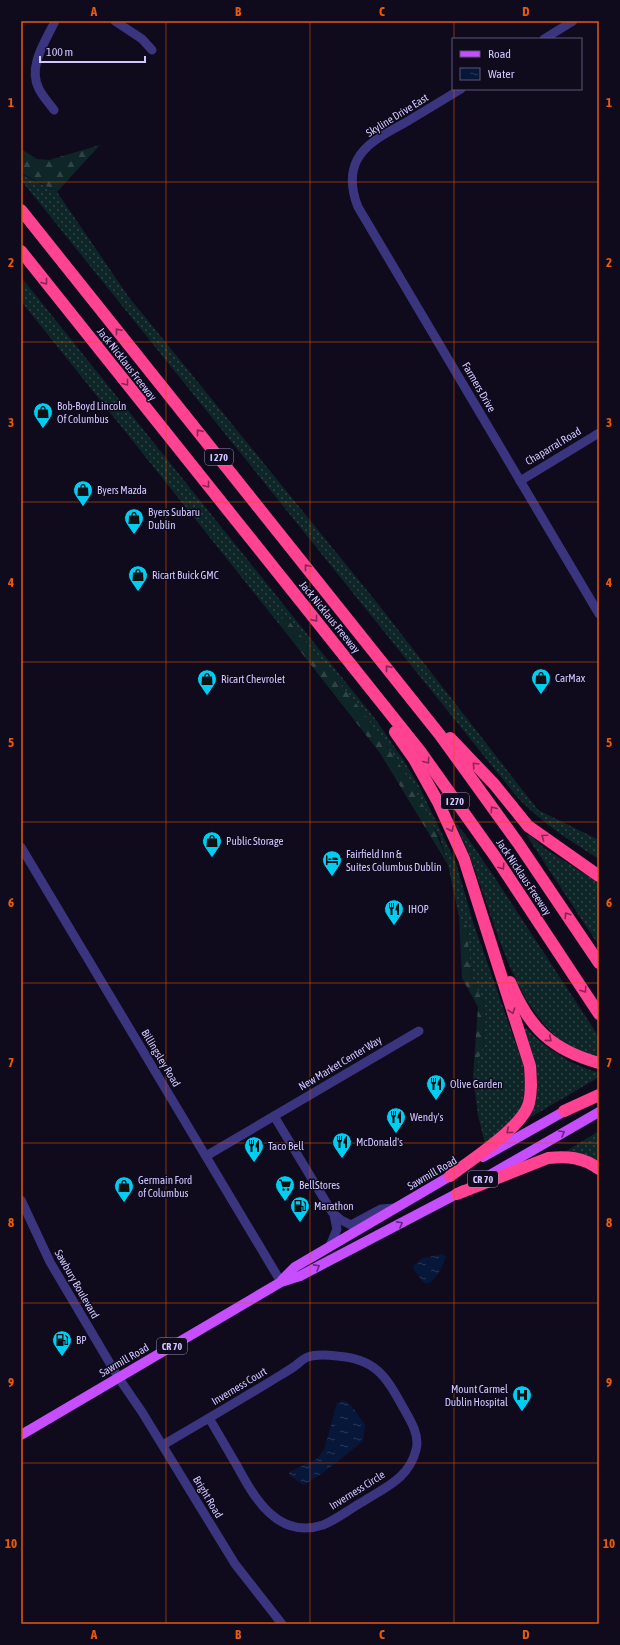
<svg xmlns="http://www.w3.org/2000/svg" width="620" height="1645" font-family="'Asap Condensed',sans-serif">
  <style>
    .grass { fill: url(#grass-dots) }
    .forest { fill: url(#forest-firs) }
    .water { fill: url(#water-ripples) }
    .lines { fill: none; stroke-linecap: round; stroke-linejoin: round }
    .minor { stroke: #3b347e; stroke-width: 9 }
    .major { stroke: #c64eff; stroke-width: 10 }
    .highway { stroke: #ff4292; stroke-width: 12 }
    .oneway { stroke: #872658 }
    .oneway2 { stroke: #612983 }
    .grid { fill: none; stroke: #e8590c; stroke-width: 1; stroke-opacity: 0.55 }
    .labels { text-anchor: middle; stroke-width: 3; stroke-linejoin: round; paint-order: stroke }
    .shield { fill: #0f0b1d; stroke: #968fbb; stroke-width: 1 }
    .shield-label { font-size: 10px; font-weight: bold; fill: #d0c7ff }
    .street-label { font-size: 11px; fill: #d0c7ff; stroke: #0f0b1d }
    .poi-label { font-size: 11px; fill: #d0c7ff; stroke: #0f0b1d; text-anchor: start }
    .neatline { fill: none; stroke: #e8590c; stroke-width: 1.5 }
    .grid-label { font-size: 13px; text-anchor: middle; font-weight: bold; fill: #e8590c }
  </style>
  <defs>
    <pattern id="grass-dots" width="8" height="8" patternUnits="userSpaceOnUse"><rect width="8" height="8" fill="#0e2627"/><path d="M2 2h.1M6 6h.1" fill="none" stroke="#304447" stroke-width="1.8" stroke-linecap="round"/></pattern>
    <pattern id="forest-firs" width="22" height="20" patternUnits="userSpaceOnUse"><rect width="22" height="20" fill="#0e2627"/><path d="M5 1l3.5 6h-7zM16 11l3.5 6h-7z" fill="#304447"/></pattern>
    <pattern id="water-ripples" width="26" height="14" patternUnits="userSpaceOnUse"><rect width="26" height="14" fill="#07173a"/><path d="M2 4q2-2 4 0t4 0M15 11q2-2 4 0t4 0" fill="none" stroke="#2a3758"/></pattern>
  </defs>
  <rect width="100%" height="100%" fill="#0f0b1d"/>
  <!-- grass -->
  <g class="grass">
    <path d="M 21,174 L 57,192 L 128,296 L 378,604 L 538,810 L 599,840 L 599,859 C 568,839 543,824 517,797 L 21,180 Z"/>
    <path d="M 21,277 L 376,720 L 404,761 L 419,786 L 456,863 L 473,922 L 524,1067 C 525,1086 527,1105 515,1121 C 507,1130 494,1137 485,1144 L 478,1115 L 473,1077 L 483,1046 L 485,1006 L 471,977 L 467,927 L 459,916 L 448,865 L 440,838 L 390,750 L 360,709 L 284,615 L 279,624 L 21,301 Z"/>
    <path d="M 455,823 L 465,834 L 493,875 L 599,1037 L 599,1058 C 586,1055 573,1052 563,1043 C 511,1000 495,922 472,862 C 467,849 461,836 455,823 Z"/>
    <path d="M 529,834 L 544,848 L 599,883 L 599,946 L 527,836 Z"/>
    <path d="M 522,1028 L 526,1028 C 549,1051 568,1063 599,1073 L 599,1077 L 526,1120 C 531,1110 537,1099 538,1088 C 539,1070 527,1045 522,1028 Z"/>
    <path d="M 599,1131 L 599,1163 L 563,1153 Z"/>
  </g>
  <!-- forest -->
  <g class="forest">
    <path d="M 100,145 L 57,192 L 21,173 L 21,149 L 37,159 L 49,160 Z"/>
    <path d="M 284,615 C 346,692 418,769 448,865 L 380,753 L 279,624 Z"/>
    <path d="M 459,916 L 467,927 L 471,977 L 485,1006 L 483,1046 L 473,1077 L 478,1007 L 462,978 Z"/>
  </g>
  <!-- water -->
  <g class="water">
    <path d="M 443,1254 L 446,1257 L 439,1273 L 430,1283 L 424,1283 L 414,1270 L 413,1266 L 422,1258 Z"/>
    <path d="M 343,1400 L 351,1405 L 365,1425 L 363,1441 L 324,1472 L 304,1485 L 290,1476 L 289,1472 L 317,1459 L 324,1450 L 337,1403 Z"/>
  </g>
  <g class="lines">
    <!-- minor -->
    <g class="minor">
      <path d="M 115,21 L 142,39 L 152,50"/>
      <path d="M 544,39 L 573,21"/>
      <path d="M 461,89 C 443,100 426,110 408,121 C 391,131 367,141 357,160 C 349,176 352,192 358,207 L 599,614"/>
      <path d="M 54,110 C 49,103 43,97 39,89 C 27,66 46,41 55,21"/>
      <path d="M 520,481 L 599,433"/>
      <path d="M 21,847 L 281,1282"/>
      <path d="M 274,1116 L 332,1212 L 341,1220 L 351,1225 L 381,1209 L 394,1208"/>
      <path d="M 206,1156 L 419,1031"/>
      <path d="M 21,1200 L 50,1262 L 118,1377 L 142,1412 L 235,1564 L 282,1624"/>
      <path d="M 330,1246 L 337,1229 L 334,1215"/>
      <path d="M 163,1445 C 199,1424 235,1403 271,1381 C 279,1376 288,1371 295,1366 C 299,1363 304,1358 308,1357 C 316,1354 329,1355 337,1356 C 377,1359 386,1377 404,1409 C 411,1421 420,1436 416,1450 C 409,1478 386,1487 364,1501 C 351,1508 336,1520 323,1525 C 277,1540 254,1497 236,1464 C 227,1449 218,1433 209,1418"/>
    </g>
    <!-- major -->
    <g class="major">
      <path d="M 483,1157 L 570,1108"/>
      <path d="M 481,1180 L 599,1112"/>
      <path d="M 282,1280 L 295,1267 L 457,1172"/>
      <path d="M 21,1435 L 281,1282 L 300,1276 L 464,1190"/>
    </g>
    <!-- highway -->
    <g class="highway">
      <path d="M 21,210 L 440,735 L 518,843 L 599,963"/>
      <path d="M 21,251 L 420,751 L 494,855 L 599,1014"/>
      <path d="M 395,732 L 414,759 L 438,802 L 464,859 L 530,1066 C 531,1079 532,1091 529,1103 C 523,1127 471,1160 450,1176"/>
      <path d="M 450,738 L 494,784 L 528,826 L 599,876"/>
      <path d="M 510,982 C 529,1028 552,1050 599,1063"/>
      <path d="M 564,1111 L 599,1095"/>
      <path d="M 457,1194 L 548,1158 C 567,1156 583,1157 599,1169"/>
    </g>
  </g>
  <!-- one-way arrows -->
  <defs><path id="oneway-chevron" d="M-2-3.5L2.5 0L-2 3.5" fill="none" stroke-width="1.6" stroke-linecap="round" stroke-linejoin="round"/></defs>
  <g class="oneway">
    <use href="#oneway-chevron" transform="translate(45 282) rotate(52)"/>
    <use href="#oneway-chevron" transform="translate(118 331) rotate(-129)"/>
    <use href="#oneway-chevron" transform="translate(126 383) rotate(52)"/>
    <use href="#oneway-chevron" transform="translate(199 432) rotate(-129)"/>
    <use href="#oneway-chevron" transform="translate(207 485) rotate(52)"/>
    <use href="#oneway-chevron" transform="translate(307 567) rotate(-129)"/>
    <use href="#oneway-chevron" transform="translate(315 619) rotate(51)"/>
    <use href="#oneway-chevron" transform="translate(388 668) rotate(-129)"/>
    <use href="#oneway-chevron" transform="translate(427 761) rotate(54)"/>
    <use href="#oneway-chevron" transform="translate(475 765) rotate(-134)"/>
    <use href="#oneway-chevron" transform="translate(493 809) rotate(-126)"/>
    <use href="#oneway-chevron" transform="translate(451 829) rotate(65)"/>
    <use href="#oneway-chevron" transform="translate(544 837) rotate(-145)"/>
    <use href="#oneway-chevron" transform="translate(502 867) rotate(56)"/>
    <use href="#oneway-chevron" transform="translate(567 915) rotate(-124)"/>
    <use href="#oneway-chevron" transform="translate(584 990) rotate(57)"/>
    <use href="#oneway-chevron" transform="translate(512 1011) rotate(72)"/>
    <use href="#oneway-chevron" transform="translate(549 1039) rotate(40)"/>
    <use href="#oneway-chevron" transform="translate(509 1131) rotate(140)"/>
  </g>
  <g class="oneway2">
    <use href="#oneway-chevron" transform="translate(562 1133) rotate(-30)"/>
    <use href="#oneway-chevron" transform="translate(400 1224) rotate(-28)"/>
    <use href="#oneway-chevron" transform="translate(317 1267) rotate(-29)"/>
  </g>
  <!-- grid -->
  <path class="grid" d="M 166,21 L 166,1624M 310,21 L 310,1624M 454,21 L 454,39M 454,89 L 454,1624M 21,182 L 599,182M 21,342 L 599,342M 21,502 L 599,502M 21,662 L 599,662M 21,822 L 599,822M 21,983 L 599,983M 21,1143 L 599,1143M 21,1303 L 599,1303M 21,1463 L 599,1463"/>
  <!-- icons -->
  <defs>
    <g id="shop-pin" transform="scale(1)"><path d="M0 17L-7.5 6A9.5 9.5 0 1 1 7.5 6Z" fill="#00cdf2" stroke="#0f0b1d"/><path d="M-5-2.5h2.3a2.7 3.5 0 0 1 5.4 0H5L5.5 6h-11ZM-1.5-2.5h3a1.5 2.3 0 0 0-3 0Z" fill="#111"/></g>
    <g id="hotel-pin" transform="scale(1)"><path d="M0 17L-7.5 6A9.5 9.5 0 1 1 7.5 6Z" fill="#00cdf2" stroke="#0f0b1d"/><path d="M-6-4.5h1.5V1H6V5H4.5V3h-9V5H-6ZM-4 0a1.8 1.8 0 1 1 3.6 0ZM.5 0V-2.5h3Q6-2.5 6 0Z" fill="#111"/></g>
    <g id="restaurant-pin" transform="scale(1)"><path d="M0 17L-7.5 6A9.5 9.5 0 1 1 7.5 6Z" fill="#00cdf2" stroke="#0f0b1d"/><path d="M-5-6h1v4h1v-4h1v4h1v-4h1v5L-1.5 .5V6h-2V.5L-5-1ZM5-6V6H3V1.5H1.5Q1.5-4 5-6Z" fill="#111"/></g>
    <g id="supermarket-pin" transform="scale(1)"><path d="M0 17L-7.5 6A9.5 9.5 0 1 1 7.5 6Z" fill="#00cdf2" stroke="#0f0b1d"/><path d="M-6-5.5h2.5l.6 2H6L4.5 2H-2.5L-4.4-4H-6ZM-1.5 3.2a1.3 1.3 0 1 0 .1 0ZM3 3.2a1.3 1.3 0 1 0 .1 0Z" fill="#111"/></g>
    <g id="fuel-pin" transform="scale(1)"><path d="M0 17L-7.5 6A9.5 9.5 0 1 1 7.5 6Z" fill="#00cdf2" stroke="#0f0b1d"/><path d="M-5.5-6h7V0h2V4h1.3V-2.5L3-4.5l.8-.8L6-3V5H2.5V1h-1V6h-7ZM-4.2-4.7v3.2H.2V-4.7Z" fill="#111"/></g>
    <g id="hospital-pin" transform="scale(1)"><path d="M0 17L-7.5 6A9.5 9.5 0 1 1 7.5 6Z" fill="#00cdf2" stroke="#0f0b1d"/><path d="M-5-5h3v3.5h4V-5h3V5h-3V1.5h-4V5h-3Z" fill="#111"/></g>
  </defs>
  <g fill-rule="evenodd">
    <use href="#shop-pin" x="43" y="412"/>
    <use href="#shop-pin" x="83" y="490"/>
    <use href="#shop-pin" x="134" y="518"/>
    <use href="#shop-pin" x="138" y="575"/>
    <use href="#shop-pin" x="541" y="678"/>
    <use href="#shop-pin" x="207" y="679"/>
    <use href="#shop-pin" x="212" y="841"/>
    <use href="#hotel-pin" x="332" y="860"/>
    <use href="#restaurant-pin" x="394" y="909"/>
    <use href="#restaurant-pin" x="436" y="1084"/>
    <use href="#restaurant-pin" x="396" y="1117"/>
    <use href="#restaurant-pin" x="342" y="1142"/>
    <use href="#restaurant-pin" x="254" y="1146"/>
    <use href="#supermarket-pin" x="285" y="1185"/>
    <use href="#shop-pin" x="124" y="1186"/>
    <use href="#fuel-pin" x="300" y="1206"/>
    <use href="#fuel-pin" x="62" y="1340"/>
    <use href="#hospital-pin" x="522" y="1395"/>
  </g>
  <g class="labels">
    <!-- shield labels -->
    <g class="shield">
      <rect x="205" y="449" width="28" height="16" rx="3"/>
      <rect x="441" y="793" width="28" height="16" rx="3"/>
      <rect x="468" y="1171" width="30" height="16" rx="3"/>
      <rect x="157" y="1338" width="30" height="16" rx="3"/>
    </g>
    <g class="shield-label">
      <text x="219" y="461">I 270</text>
      <text x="455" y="805">I 270</text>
      <text x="483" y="1183">CR 70</text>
      <text x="172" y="1350">CR 70</text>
    </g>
    <!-- street labels -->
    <g class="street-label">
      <text transform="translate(397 115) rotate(-32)" y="4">Skyline Drive East</text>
      <text transform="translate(127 364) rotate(52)" y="4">Jack Nicklaus Freeway</text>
      <text transform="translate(479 387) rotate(60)" y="4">Farmers Drive</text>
      <text transform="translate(553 446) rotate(-31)" y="4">Chaparral Road</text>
      <text transform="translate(330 617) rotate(51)" y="4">Jack Nicklaus Freeway</text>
      <text transform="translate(524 877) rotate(56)" y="4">Jack Nicklaus Freeway</text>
      <text transform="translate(161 1058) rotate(59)" y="4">Billingsley Road</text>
      <text transform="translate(340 1063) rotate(-31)" y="4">New Market Center Way</text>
      <text transform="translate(432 1173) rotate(-30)" y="4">Sawmill Road</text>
      <text transform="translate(77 1284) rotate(60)" y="4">Sawbury Boulevard</text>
      <text transform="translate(124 1360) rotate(-30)" y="4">Sawmill Road</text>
      <text transform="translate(239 1386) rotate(-31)" y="4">Inverness Court</text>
      <text transform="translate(357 1490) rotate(-32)" y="4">Inverness Circle</text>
      <text transform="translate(208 1497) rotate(59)" y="4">Bright Road</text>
    </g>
    <!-- poi labels -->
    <g class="poi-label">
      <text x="57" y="410">Bob-Boyd Lincoln<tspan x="57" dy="13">Of Columbus</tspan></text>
      <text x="97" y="494">Byers Mazda</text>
      <text x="148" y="516">Byers Subaru<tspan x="148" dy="13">Dublin</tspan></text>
      <text x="152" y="579">Ricart Buick GMC</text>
      <text x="555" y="682">CarMax</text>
      <text x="221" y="683">Ricart Chevrolet</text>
      <text x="226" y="845">Public Storage</text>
      <text x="346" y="858">Fairfield Inn &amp;<tspan x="346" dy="13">Suites Columbus Dublin</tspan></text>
      <text x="408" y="913">IHOP</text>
      <text x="450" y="1088">Olive Garden</text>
      <text x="410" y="1121">Wendy's</text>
      <text x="356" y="1146">McDonald's</text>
      <text x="268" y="1150">Taco Bell</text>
      <text x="138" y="1184">Germain Ford<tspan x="138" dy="13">of Columbus</tspan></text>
      <text x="299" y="1189">BellStores</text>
      <text x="314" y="1210">Marathon</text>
      <text x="76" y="1344">BP</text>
      <text x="508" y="1393" text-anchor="end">Mount Carmel<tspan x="508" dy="13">Dublin Hospital</tspan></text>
    </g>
  </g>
  <!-- border -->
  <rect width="620" height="1645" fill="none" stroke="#0f0b1d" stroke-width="44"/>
  <!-- legend -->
  <rect x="452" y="38" width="130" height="52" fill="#0f0b1d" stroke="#5c5677"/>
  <rect x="460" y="51" width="20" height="6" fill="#c64eff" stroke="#5c5677"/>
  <text x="488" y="58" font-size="12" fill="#d0c7ff">Road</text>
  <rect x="460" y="68" width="20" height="12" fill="url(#water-ripples)" stroke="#5c5677"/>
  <text x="488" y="78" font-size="12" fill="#d0c7ff">Water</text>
  <!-- scale -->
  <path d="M40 56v6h105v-6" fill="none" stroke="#d0c7ff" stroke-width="2"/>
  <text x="46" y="56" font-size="12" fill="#d0c7ff" stroke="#0f0b1d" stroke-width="3" paint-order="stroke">100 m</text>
  <rect x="22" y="22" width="576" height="1601" class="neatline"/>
  <g class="grid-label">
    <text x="94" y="16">A</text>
    <text x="238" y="16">B</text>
    <text x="382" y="16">C</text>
    <text x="526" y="16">D</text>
    <text x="11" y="107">1</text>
    <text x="609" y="107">1</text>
    <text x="11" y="267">2</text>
    <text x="609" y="267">2</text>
    <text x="11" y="427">3</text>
    <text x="609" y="427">3</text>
    <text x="11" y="587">4</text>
    <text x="609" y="587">4</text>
    <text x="11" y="747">5</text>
    <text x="609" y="747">5</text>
    <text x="11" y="907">6</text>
    <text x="609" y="907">6</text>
    <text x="11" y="1067">7</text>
    <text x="609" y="1067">7</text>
    <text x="11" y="1227">8</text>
    <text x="609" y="1227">8</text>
    <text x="11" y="1387">9</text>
    <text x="609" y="1387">9</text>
    <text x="11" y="1548">10</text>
    <text x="609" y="1548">10</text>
    <text x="94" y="1639">A</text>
    <text x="238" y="1639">B</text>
    <text x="382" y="1639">C</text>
    <text x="526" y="1639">D</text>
  </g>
</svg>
